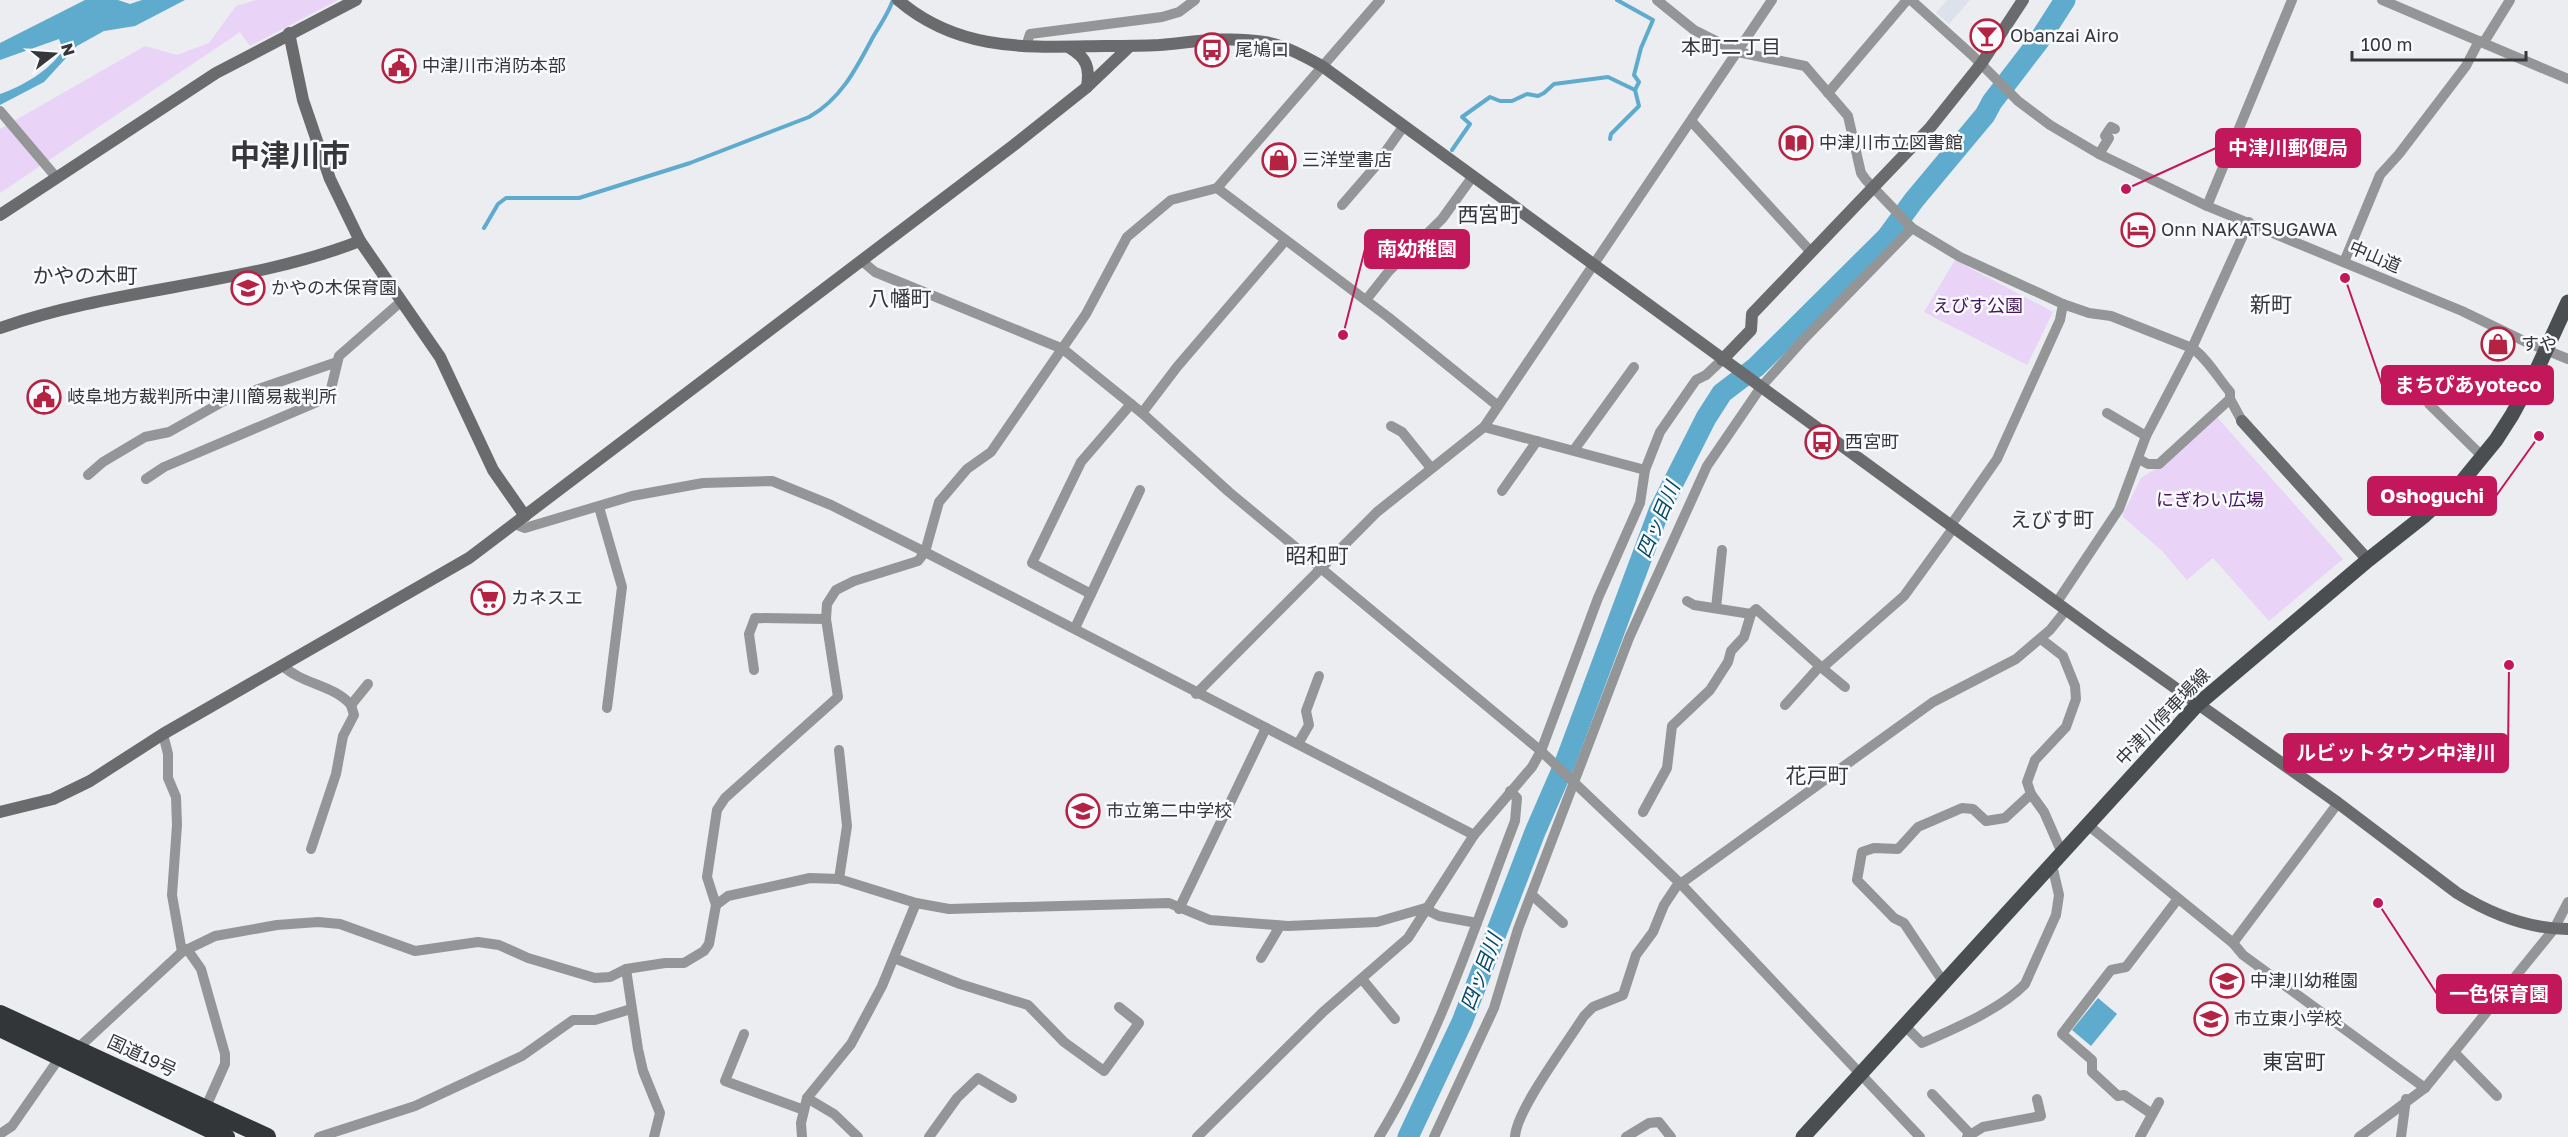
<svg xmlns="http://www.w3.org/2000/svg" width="2568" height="1137" font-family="'Golos Text','Noto Sans JP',sans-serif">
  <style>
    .built { fill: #dde1ec }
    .green { fill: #e9d3f7 }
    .water { fill: #5eabce }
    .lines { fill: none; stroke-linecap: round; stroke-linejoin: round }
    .stream { stroke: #5eabce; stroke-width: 4 }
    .river { stroke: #5eabce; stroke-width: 21 }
    .street { stroke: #939596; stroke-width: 10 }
    .secondary { stroke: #696b6d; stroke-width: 12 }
    .primary { stroke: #4b4e50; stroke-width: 15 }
    .highway { stroke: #333638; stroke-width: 18 }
    .labels { text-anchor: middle; stroke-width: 5; stroke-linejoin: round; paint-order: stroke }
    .poi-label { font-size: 18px; fill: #373739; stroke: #f8fafe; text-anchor: start }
    .street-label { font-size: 18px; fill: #373739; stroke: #f8fafe }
    .park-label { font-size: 18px; fill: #45165c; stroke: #f8fafe }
    .neighbourhood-label { font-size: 20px; fill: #373739; stroke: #f8fafe }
    .water-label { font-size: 20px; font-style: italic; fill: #044961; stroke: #f8fafe }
    .quarter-label { font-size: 21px; fill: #373739; stroke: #f8fafe }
    .town-label { font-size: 30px; font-weight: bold; fill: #373739; stroke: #f8fafe }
    .leader { fill: none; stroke: #c2185b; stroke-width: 2 }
    .callout-dot { fill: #c2185b; stroke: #f8fafe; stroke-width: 2 }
    .callout { fill: #c2185b; stroke: #c2185b; stroke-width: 2 }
    .callout-label { font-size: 20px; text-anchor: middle; font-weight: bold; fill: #fff }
  </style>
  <rect width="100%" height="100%" fill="#ebedf1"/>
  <!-- built -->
  <path class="built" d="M 1947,0 L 1970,0 L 1949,24 L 1936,13 Z"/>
  <!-- green -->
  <g class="green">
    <path d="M 256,0 L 338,0 L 250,46 L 240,32 L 0,193 L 0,129 L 145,46 L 177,55 L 209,43 L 236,6 Z"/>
    <path d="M 1955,260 L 2053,312 L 2027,365 L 1924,312 Z"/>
    <path d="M 2216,416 L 2343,559 L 2269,621 L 2213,558 L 2187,580 L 2162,551 L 2122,516 L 2141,478 L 2159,467 Z"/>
  </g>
  <!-- water -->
  <g class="water">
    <path d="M 85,0 L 118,0 L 130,4 L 142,0 L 185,0 L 135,26 L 104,31 L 77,46 L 44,82 L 0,105 L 0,94 C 23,86 49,71 63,50 L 59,39 L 0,60 L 0,43 Z"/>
    <path d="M 2098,998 L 2117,1014 L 2091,1046 L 2072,1030 Z"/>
  </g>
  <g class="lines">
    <!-- stream -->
    <g class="stream">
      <path d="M 1610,139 L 1611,134 L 1639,106 L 1635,90"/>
      <path d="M 1452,150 L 1470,124 L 1462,117 L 1490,97 L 1500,101 L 1512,101 L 1527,94 L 1538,96 L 1544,93 L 1554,84 L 1608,77 L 1635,90 L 1639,82 L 1634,75 L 1641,48 L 1653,20 L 1617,0"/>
      <path d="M 484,228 L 498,204 L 506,198 L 579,198 L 690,163 L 809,117 C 841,99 856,69 873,37 C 880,25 888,14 893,0"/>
    </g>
    <!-- river -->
    <path class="river" d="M 1408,1137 L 1462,1022 L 1535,832 L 1565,763 L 1659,511 L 1706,418 L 1722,393 L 1756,367 L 1887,237 L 1914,200 L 1985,115 L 1992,102 L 2038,42 L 2065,0"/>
    <!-- street -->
    <g class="street">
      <path d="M 1657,0 L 1694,30 L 1738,52 L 1805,66 L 1848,116 L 1861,173 L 1866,180 L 1912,228 L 1960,257 L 2063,304 L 2089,313 L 2111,316 L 2192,348 C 2207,358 2218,378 2230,392 L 2230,399 L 2242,421"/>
      <path d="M 1911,0 L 1972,55 L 2018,101 L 2050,125 L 2099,154 L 2207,206 L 2462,311 L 2526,342 L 2568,359"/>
      <path d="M 2382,0 L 2568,79"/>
      <path d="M 2484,42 L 2510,0"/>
      <path d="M 1026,46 L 1030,34 L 1162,17 L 1179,12 L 1195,0"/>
      <path d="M 1828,93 L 1907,0"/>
      <path d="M 0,111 L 56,177"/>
      <path d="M 1692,122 L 1811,252"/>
      <path d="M 2099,154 L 2109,138 L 2105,136 L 2111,127 L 2115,129"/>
      <path d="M 1217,188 L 1388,317 L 1498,406"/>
      <path d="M 1342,205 L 1374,168 L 1403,127"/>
      <path d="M 2207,206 L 2292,0"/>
      <path d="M 862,261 L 875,272 L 1063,349 L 1142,413 L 1229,492 L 1541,751 L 1681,884 L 1920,1137"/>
      <path d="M 2344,262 L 2380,175 L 2399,154 L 2466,66 L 2479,41"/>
      <path d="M 1366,300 L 1389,271 L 1442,219 L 1473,176"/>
      <path d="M 2429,404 L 2483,457"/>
      <path d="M 1142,413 L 1177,367 L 1285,241"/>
      <path d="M 2107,413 L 2146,436"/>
      <path d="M 1391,426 L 1402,432 L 1431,468"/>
      <path d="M 1484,427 L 1645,470"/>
      <path d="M 1574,450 L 1634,367"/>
      <path d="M 2139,459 L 2148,464 L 2159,464 L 2230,399"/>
      <path d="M 88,475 L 103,462 L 145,437 L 169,432 L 224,401 L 337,362"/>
      <path d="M 146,479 L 164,467 L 329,397 L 339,356 L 396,306"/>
      <path d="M 1502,491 L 1537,441"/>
      <path d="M 599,507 L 622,587 L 607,708"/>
      <path d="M 515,524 L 525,528 L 632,496 L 703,483 L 772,481 L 831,505 L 925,552 L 1474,835"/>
      <path d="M 1951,525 L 1997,459 L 2060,320 L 2063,304"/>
      <path d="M 1091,594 L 1032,563 L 1081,462 L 1131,404"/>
      <path d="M 1687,601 L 1694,605 L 1751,614"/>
      <path d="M 2057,602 L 2119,509 L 2146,436 L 2192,348 L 2249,222"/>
      <path d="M 1716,608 L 1722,550"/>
      <path d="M 1075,628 L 1140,490"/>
      <path d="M 2041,639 L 2063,656 L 2075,686 L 2076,699 L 2066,727 L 2035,760 L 2027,782 L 2031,794 L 2044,812 L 2062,853"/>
      <path d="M 283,666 C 302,684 334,685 351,705 L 368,684"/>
      <path d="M 1822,668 L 1845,687"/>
      <path d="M 754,670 L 749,634 L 755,618 L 826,619"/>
      <path d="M 1196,694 L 1377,512 L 1484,427 L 1772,0"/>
      <path d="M 1785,705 L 1820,666"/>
      <path d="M 163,734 L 168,754 L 168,778 L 176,797 L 177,825 L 172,895 L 182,952"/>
      <path d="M 1298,744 L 1309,725 L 1306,711 L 1319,676"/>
      <path d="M 1643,812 L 1667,768 L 1672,726 L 1710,690 L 1728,662 L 1731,651 L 1744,637 L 1751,614 L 1756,609 L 1822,668 L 1904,596 L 1954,527"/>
      <path d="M 2088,825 L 2233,943 L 2243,955 L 2425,1088"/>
      <path d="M 311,849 L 336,774 L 343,736 L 354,715 L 351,705"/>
      <path d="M 839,879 L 847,826 L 839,750"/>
      <path d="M 1532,895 L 1563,923"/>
      <path d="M 716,905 L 728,896 L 810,878 L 839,879 L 916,903 L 949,909 L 1169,903 L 1210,920 L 1288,926 L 1377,922 L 1429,907"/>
      <path d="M 1179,909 L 1266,728"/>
      <path d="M 1427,910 L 1439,916 L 1477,923"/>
      <path d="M 2233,943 L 2338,803"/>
      <path d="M 187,949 L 201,969 L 225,1054 L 225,1064 L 205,1109"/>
      <path d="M 894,958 L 960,984 L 1028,1005 L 1064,1042 L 1104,1071 L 1139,1023 L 1119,1007"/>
      <path d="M 1261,958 L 1280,926"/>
      <path d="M 626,969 L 638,1049 L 643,1071 L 660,1113 L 654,1137"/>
      <path d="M 1362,979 L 1395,1019"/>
      <path d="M 1944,983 L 1904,923 L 1894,918 L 1857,880 L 1862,852 L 1874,848 L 1898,849 L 1918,827 L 1962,808 L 1973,809 L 1986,821 L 2005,818 L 2031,794"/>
      <path d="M 1906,1027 L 1922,1043 C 1954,1029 2001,1009 2025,984 L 2056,915 L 2059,895 L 2052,865"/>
      <path d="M 744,1034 L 725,1081 L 804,1110"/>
      <path d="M 77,1049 L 182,952 L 215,936 L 277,925 L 318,922 L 340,924 L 415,951 L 478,942 L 499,945 L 528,958 L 595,978 L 610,977 L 626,969 L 665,963 L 684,963 L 704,951 L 709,944 L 716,905 L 707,877 L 717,810 L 725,798 L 838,697 L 826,619 L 827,604 L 836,590 L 854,581 L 918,561 L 925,552 L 939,502 L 967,469 L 991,452 L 1086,314 L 1127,237 L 1171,200 L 1217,188 L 1380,0"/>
      <path d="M 2454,1052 L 2497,1096"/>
      <path d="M 1932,1094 L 1970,1134"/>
      <path d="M 807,1098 L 834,1114 L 858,1137"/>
      <path d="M 2152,1114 L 2124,1095 L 2118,1096 L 2092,1072 L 2092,1060 L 2062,1034 L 2111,970 L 2126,967 L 2177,900"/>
      <path d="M 0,1134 L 12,1126 L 60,1057"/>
      <path d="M 319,1137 L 415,1106 L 522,1056 L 573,1020 L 595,1020 L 631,1009"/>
      <path d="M 802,1137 L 801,1123 L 807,1098 L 851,1044 L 882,986 L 916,903"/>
      <path d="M 929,1137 L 957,1098 L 978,1078 L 1012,1098"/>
      <path d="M 1197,1137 L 1323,1012 L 1408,938 L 1474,835 L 1532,767 L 1541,751 L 1598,598 L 1640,503 L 1645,470 L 1660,432 L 1696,380 L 1706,375 L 1722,360"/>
      <path d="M 1379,1137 C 1439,1039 1474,928 1515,821 L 1517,798 L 1510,791"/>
      <path d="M 1434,1137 L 1494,1008 L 1518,929 L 1629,638 L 1707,466 L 1761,387 L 1803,340 L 1912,228"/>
      <path d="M 1515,1137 C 1516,1110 1568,1042 1584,1016 L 1593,1007 L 1623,995 L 1636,955 L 1653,932 L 1664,905 L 1676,887 L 1933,702 L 2016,659 L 2050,630 L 2066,610"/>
      <path d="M 1626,1137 L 1649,1123 L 1659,1122 L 1671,1137"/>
      <path d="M 1967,1137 L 1983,1127 L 2041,1116 L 2037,1099"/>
      <path d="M 2140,1137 L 2159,1102"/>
      <path d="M 2359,1137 L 2425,1088 L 2554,929 L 2568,902"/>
      <path d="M 2401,1137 L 2406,1099"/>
    </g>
    <!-- secondary -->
    <g class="secondary">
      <path d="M 898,0 C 960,53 1029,47 1105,46 C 1123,46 1141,46 1159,45 C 1194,42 1228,36 1264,42 C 1284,45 1304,56 1322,66 L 2109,641 L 2338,803 L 2457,893 C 2491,914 2528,929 2568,929"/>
      <path d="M 289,33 L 303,100 L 330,179 L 360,241 L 440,357 L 493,470 L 525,516"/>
      <path d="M 1070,48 C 1087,58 1090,68 1087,87"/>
      <path d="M 0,215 L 216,73 L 356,0"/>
      <path d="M 0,328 C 116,287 244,286 360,241"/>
      <path d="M 1722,360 L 1751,330 L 1752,314 L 1929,129 L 1981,64 L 2023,0"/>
      <path d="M 2242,421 L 2368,560"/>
      <path d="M 0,812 L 53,799 L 90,781 L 163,734 L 469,558 L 1014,145 L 1087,87 L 1129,47"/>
    </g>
    <!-- primary -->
    <path class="primary" d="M 1803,1137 L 2197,705 L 2368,560 L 2425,515 L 2460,484 L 2496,440 L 2512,415 L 2539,365 L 2568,302"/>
    <!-- highway -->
    <g class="highway">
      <path d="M 0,1014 L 267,1137"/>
      <path d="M 0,1028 L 226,1137"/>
    </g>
  </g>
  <!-- icons -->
  <defs>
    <g id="bar-ring" transform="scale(1.725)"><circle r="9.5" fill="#f8fafe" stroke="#b52343" stroke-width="1.5"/><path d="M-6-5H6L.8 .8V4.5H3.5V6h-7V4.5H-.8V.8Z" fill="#b52343"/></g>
    <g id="bus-ring" transform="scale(1.725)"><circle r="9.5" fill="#f8fafe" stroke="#b52343" stroke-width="1.5"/><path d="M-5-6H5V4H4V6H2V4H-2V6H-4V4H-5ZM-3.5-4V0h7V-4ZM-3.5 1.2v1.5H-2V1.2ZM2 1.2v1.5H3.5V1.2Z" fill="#b52343"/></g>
    <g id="civic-ring" transform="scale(1.725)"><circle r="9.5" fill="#f8fafe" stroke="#b52343" stroke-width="1.5"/><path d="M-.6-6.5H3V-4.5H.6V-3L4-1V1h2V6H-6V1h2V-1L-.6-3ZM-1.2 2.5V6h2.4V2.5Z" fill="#b52343"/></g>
    <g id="library-ring" transform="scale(1.725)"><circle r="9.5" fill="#f8fafe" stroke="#b52343" stroke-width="1.5"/><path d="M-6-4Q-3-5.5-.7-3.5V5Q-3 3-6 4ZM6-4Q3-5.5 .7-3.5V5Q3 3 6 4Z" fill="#b52343"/></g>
    <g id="shop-ring" transform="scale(1.725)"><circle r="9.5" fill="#f8fafe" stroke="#b52343" stroke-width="1.5"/><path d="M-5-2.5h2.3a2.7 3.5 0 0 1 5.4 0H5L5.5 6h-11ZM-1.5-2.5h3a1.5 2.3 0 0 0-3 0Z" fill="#b52343"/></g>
    <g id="hotel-ring" transform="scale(1.725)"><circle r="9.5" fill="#f8fafe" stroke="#b52343" stroke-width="1.5"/><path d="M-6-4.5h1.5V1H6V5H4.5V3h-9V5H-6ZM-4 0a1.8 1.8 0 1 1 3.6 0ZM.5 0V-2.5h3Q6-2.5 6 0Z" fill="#b52343"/></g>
    <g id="school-ring" transform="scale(1.725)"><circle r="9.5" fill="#f8fafe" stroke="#b52343" stroke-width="1.5"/><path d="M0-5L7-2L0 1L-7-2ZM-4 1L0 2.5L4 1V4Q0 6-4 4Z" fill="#b52343"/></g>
    <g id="supermarket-ring" transform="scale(1.725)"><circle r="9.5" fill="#f8fafe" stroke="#b52343" stroke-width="1.5"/><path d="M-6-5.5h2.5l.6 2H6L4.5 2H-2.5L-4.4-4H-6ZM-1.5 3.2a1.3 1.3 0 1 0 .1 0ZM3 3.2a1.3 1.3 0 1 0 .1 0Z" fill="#b52343"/></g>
  </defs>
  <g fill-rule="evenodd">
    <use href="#bar-ring" x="1987" y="36"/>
    <use href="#bus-ring" x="1212" y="50"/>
    <use href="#civic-ring" x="399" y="66"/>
    <use href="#library-ring" x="1796" y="143"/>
    <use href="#shop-ring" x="1279" y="160"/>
    <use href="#hotel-ring" x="2138" y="230"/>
    <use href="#school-ring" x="248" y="288"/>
    <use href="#shop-ring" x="2498" y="344"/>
    <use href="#civic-ring" x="44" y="397"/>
    <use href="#bus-ring" x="1822" y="442"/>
    <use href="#supermarket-ring" x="488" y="598"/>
    <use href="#school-ring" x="1083" y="811"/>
    <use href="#school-ring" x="2227" y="981"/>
    <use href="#school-ring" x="2211" y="1019"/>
  </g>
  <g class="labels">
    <!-- poi labels -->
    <g class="poi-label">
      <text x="2010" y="42">Obanzai Airo</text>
      <text x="1235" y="56">尾鳩口</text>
      <text x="422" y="72">中津川市消防本部</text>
      <text x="1819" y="149">中津川市立図書館</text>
      <text x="1302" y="166">三洋堂書店</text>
      <text x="2161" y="236">Onn NAKATSUGAWA</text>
      <text x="271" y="294">かやの木保育園</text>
      <text x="2521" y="350">すや</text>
      <text x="67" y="403">岐阜地方裁判所中津川簡易裁判所</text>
      <text x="1845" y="448">西宮町</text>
      <text x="511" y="604">カネスエ</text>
      <text x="1106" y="817">市立第二中学校</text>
      <text x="2250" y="987">中津川幼稚園</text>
      <text x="2234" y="1025">市立東小学校</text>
    </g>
    <!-- street labels -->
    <g class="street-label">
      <text transform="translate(2375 257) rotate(23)" y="6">中山道</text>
      <text transform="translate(2163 717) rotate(-46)" y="6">中津川停車場線</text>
      <text transform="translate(142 1056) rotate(25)" y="6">国道19号</text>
    </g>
    <!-- park labels -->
    <g class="park-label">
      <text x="1978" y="312">えびす公園</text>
      <text x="2210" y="506">にぎわい広場</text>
    </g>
    <!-- neighbourhood labels -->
    <g class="neighbourhood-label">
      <text x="1731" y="54">本町二丁目</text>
    </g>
    <!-- water labels -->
    <g class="water-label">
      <text transform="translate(1658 520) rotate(-67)" y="7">四ッ目川</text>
      <text transform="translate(1481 972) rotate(-69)" y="7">四ッ目川</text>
    </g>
    <!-- quarter labels -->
    <g class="quarter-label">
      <text x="1489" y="222">西宮町</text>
      <text x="85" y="283">かやの木町</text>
      <text x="900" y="306">八幡町</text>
      <text x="2271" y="312">新町</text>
      <text x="2052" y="527">えびす町</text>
      <text x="1317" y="563">昭和町</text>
      <text x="1817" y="783">花戸町</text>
      <text x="2294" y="1069">東宮町</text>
    </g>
    <!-- town labels -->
    <g class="town-label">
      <text x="290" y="166">中津川市</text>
    </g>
  </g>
  <!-- callouts -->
  <path class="leader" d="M2126 189L2216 148M1343 335L1365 249M2345 278L2382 385M2539 436L2496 496M2509 665L2508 753M2378 903L2437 994"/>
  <g class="callout-dot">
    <circle cx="2126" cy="189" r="6"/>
    <circle cx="1343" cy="335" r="6"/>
    <circle cx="2345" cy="278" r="6"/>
    <circle cx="2539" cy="436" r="6"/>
    <circle cx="2509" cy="665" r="6"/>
    <circle cx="2378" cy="903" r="6"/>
  </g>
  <g class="callout">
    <rect x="2216" y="129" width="144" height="38" rx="6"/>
    <rect x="1365" y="230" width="104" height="38" rx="6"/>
    <rect x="2382" y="366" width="171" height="38" rx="6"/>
    <rect x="2368" y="477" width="128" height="38" rx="6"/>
    <rect x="2284" y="734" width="224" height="38" rx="6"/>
    <rect x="2437" y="975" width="124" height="38" rx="6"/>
  </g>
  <g class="callout-label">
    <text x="2288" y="155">中津川郵便局</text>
    <text x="1417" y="256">南幼稚園</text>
    <text x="2468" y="392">まちぴあyoteco</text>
    <text x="2432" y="503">Oshoguchi</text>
    <text x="2396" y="760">ルビットタウン中津川</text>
    <text x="2499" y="1001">一色保育園</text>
  </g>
  <!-- north arrow -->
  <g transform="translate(54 54) rotate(73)" stroke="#f8fafe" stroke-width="4.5" paint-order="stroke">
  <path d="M0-4.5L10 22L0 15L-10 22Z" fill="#373739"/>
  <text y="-9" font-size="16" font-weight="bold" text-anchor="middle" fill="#373739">N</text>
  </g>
  <!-- scale -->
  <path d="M2352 51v9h174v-9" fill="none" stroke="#373739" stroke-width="3"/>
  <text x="2361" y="51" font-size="18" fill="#373739" stroke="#f8fafe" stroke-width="4.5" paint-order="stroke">100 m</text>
</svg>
